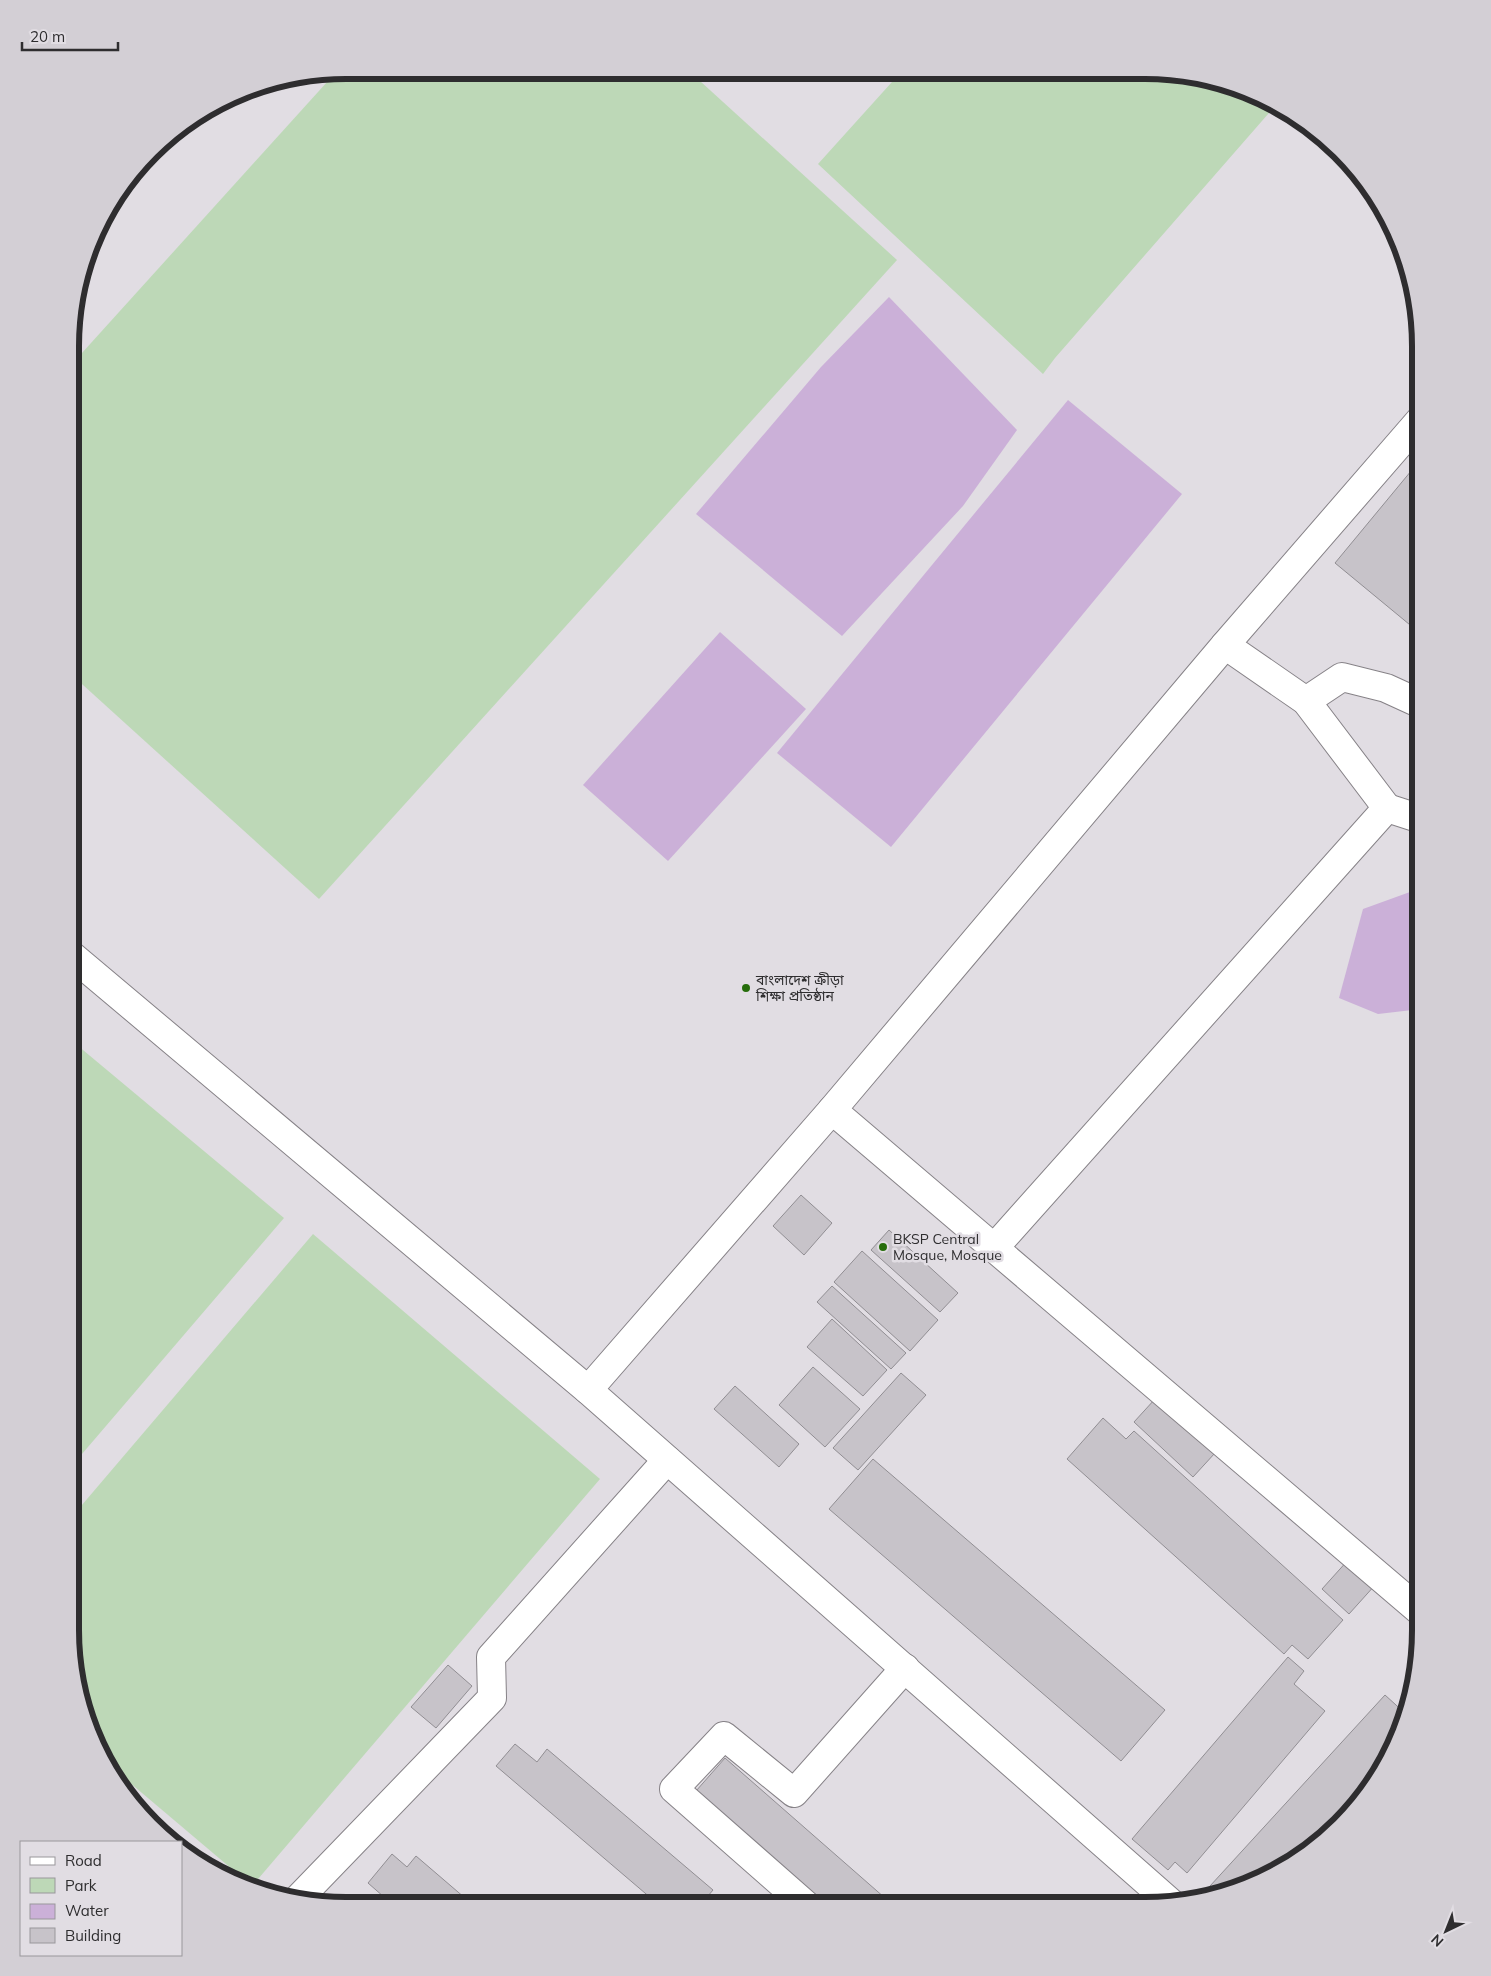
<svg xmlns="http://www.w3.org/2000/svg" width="1491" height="1976" font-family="Mulish,'Noto Sans Bengali',sans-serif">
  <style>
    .green { fill: #bdd8b7 }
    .water { fill: #cbb0d8 }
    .building { fill: #c7c3c9; stroke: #918e93 }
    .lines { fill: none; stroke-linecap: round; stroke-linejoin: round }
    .minor-casing { stroke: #868287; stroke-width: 30 }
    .minor { stroke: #fff; stroke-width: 28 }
    .poi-dot { fill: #266d0b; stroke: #e1dde3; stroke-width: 2 }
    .labels { text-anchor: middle; stroke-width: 5; stroke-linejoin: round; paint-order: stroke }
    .poi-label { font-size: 14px; fill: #2e2d2f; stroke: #e1dde3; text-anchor: start }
    .rim { fill: none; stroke: #2e2d2f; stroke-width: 6 }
  </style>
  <rect width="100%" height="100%" fill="#e1dde3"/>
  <!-- green -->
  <g class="green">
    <path d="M 345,70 L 689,71 L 897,260 L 319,899 L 72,675 L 72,364 L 337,71 Z"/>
    <path d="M 901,72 L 1182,72 L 1251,91 L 1276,105 L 1055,358 L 1043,374 L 818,164 Z"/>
    <path d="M 71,1040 L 284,1218 L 70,1468 Z"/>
    <path d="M 313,1234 L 600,1479 L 252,1886 L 103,1760 L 99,1753 L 79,1702 L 70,1631 L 70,1519 Z"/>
  </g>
  <!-- water -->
  <g class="water">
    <path d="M 889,297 L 1017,430 L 963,506 L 842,636 L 696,514 L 821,367 Z"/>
    <path d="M 1068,400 L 1182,494 L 891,847 L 777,753 Z"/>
    <path d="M 720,632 L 806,709 L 668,861 L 583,785 Z"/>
    <path d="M 1421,888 L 1421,1009 L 1378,1014 L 1339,998 L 1363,909 Z"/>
  </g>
  <!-- building -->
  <g class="building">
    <path d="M 1421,459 L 1421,634 L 1335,563 Z"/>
    <path d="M 801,1195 L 832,1223 L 804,1255 L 773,1226 Z"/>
    <path d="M 889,1230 L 958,1293 L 940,1312 L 871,1250 Z"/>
    <path d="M 862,1251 L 938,1320 L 910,1351 L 834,1282 Z"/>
    <path d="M 832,1286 L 906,1353 L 891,1369 L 817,1302 Z"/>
    <path d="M 832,1319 L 887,1370 L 863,1396 L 807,1347 Z"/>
    <path d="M 813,1367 L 860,1409 L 825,1447 L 779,1405 Z"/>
    <path d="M 901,1373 L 926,1395 L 858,1470 L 833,1448 Z"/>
    <path d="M 735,1386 L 799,1444 L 779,1467 L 714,1409 Z"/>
    <path d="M 1155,1399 L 1215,1453 L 1193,1477 L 1134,1422 Z"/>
    <path d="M 1103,1418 L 1126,1439 L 1134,1431 L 1343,1620 L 1308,1659 L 1292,1645 L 1284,1654 L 1067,1459 Z"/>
    <path d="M 873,1459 L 1165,1710 L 1121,1761 L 829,1509 Z"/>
    <path d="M 1349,1559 L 1376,1584 L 1349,1614 L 1322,1589 Z"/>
    <path d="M 1288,1657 L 1304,1671 L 1294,1684 L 1325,1711 L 1187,1873 L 1175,1862 L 1168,1870 L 1132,1839 Z"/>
    <path d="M 448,1665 L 472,1686 L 436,1728 L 411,1707 Z"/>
    <path d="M 1385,1695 L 1407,1715 L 1375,1783 L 1327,1837 L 1268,1877 L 1220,1895 L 1210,1886 Z"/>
    <path d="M 515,1744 L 537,1762 L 547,1749 L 713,1890 L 702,1903 L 704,1905 L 659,1905 L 496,1766 Z"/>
    <path d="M 725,1758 L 893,1905 L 825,1905 L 696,1791 Z"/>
    <path d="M 392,1854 L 407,1867 L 416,1856 L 472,1904 L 392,1904 L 368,1883 Z"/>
  </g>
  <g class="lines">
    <!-- minor casing -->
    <g class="minor-casing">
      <g id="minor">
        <path d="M 1306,701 L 1342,677 L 1386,688 L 1421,704"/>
        <path d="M 1387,808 L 1421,819"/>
        <path d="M 71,955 L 588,1390 L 1171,1903"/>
        <path d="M 832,1110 L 1420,1611"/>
        <path d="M 994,1248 L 1387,808 L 1306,701 L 1225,645"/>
        <path d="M 588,1390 L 832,1110 L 1225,645 L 1421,419"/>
        <path d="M 296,1901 L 492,1698 L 491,1657 L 667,1460"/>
        <path d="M 806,1905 L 674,1789 L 724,1736 L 794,1793 L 905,1668"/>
      </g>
    </g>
    <!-- minor -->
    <use href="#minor" class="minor"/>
  </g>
  <!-- markers -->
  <g class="poi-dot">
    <circle cx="746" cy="988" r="5"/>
    <circle cx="883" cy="1247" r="5"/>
  </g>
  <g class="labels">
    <!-- poi labels -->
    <g class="poi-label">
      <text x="756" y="985">বাংলাদেশ ক্রীড়া<tspan x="756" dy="16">শিক্ষা প্রতিষ্ঠান</tspan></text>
      <text x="893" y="1244">BKSP Central<tspan x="893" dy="16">Mosque, Mosque</tspan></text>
    </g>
  </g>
  <!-- crop -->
  <path d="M0 0H1491V1976H0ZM346 79H1145A267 267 0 0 1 1412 346V1630A267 267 0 0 1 1145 1897H346A267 267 0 0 1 79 1630V346A267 267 0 0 1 346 79Z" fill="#d3cfd5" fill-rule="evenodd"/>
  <path class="rim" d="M346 79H1145A267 267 0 0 1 1412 346V1630A267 267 0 0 1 1145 1897H346A267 267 0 0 1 79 1630V346A267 267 0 0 1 346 79Z"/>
  <!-- legend -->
  <rect x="20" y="1841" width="162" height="115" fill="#e1dde3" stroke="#99979b"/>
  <rect x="30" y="1857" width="25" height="8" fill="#ffffff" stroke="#99979b"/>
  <text x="65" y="1866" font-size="15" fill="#2e2d2f">Road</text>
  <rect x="30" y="1878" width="25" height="15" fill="#bdd8b7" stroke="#99979b"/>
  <text x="65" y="1891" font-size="15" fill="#2e2d2f">Park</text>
  <rect x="30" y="1904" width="25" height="15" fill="#cbb0d8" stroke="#99979b"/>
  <text x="65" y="1916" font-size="15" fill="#2e2d2f">Water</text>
  <rect x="30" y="1928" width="25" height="15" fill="#c7c3c9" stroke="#99979b"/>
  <text x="65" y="1941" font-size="15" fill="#2e2d2f">Building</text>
  <!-- north arrow -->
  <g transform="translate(1446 1931) rotate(223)" stroke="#e1dde3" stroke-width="4" paint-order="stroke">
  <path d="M0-4L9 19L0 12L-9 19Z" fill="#2e2d2f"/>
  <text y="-8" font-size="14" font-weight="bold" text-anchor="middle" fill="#2e2d2f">N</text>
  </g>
  <!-- scale -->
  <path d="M22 42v8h96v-8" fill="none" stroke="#2e2d2f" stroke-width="2.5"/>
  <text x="30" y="42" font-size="15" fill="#2e2d2f" stroke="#e1dde3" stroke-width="4" paint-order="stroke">20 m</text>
</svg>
